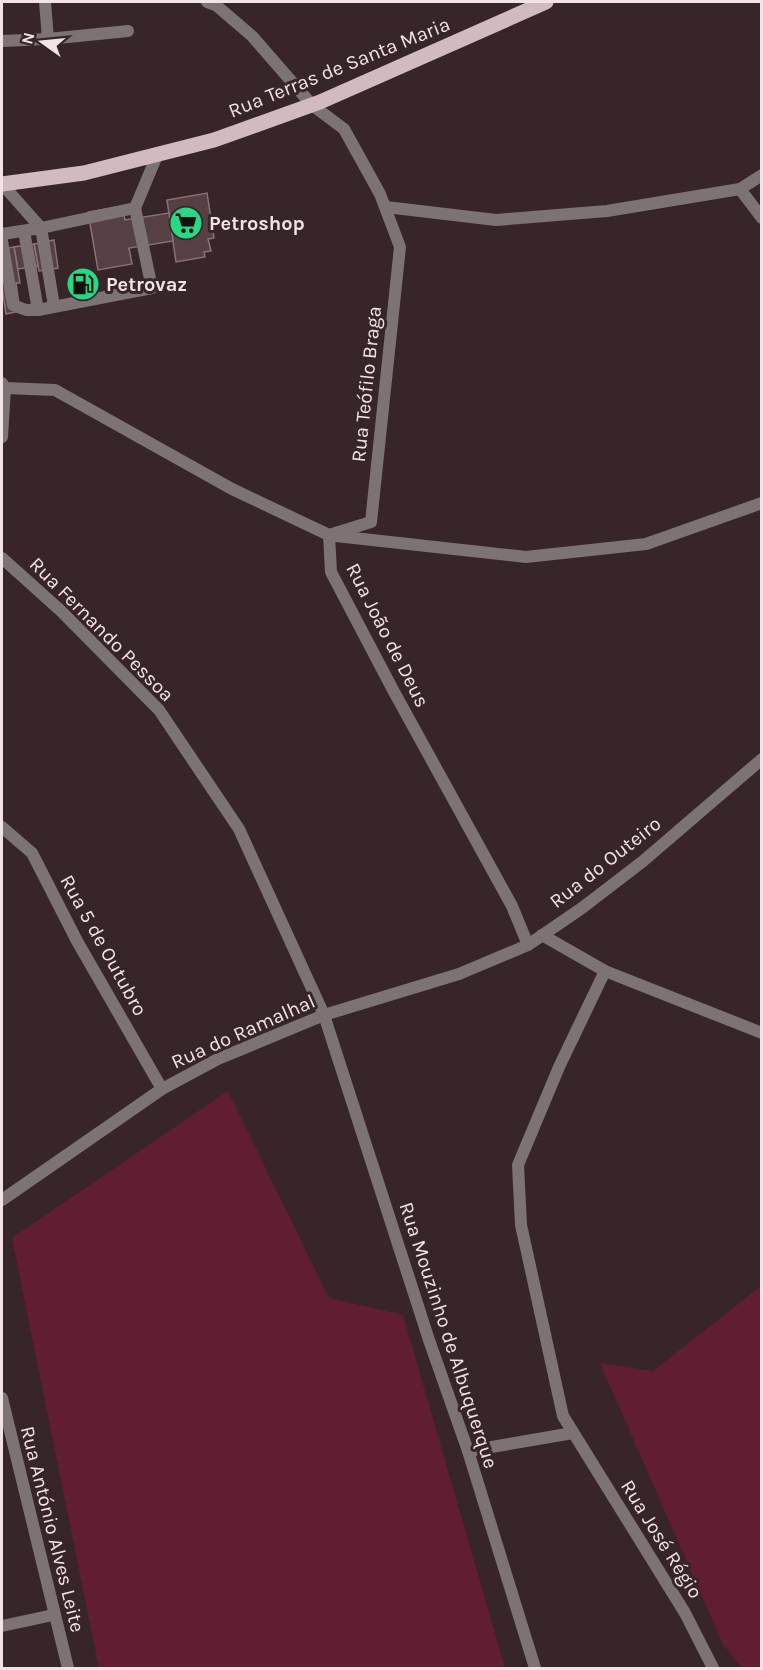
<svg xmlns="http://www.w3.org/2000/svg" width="763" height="1670" font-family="Karla,sans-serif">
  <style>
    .green { fill: #611e31 }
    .building { fill: #564044; stroke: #8a7277; stroke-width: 1.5 }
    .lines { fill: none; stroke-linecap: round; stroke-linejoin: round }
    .service { stroke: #7e7374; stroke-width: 12 }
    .minor { stroke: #7e7374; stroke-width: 12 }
    .tertiary { stroke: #7e7374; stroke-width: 12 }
    .primary { stroke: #d1bbbe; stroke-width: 15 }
    .labels { text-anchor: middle; stroke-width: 6; stroke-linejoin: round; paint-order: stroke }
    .street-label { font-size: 20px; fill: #f2e4e6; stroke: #382528 }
    .poi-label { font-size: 20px; font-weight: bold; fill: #f2e4e6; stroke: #382528; text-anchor: start }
  </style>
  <rect width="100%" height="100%" fill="#382528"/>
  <!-- green -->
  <g class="green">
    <path d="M 228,1091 L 329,1298 L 403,1315 L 505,1668 L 99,1668 L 12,1238 Z"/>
    <path d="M 761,1286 L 761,1668 L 742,1668 L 723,1644 L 600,1363 L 653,1371 Z"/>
  </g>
  <!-- building -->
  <g class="building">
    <path d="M 207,193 L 214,238 L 208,239 L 211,251 L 204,252 L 205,257 L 176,262 L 167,200 Z"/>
    <path d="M 122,206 L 125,220 L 169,213 L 173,241 L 129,248 L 132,264 L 98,270 L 88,212 Z"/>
    <path d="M 54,240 L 58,268 L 39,271 L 34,244 Z"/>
    <path d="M 34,244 L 38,266 L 18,269 L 14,247 Z"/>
    <path d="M 14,247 L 20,283 L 16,283 L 20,311 L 6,314 L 2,286 L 2,249 Z"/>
  </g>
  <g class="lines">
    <!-- service -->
    <g class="service">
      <path d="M 2,184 L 41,228 L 135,208 L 158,153"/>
      <path d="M 24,231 L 38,310"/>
      <path d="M 2,234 L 41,228 L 54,306"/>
      <path d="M 2,241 L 13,305 L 26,310 L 38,310 L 152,288 L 135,208"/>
    </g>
    <!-- minor -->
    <g class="minor">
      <path d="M 45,2 L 48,39"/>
      <path d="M 207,2 L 217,6 L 252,36 L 312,105 L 344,129 L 380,194 L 400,247 L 371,522 L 329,535"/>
      <path d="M 2,41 L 48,39 L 128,31"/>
      <path d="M 740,189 L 762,218"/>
      <path d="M 386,207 L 496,220 L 607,211 L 740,189 L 762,175"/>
      <path d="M 2,383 L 5,388 L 55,390 L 232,489 L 329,535 L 331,572 L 393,690 L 512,906 L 528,945"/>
      <path d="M 2,437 L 5,388"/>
      <path d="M 336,536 L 526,557 L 646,544 L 762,503"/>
      <path d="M 2,558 L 61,611 L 159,710 L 239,829 L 324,1015 L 429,1340 L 468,1451 L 535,1668"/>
      <path d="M 2,827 L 32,853 L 77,941 L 162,1089"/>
      <path d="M 542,935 L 605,971 L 762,1033"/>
      <path d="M 605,971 L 559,1067 L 518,1165 L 521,1225 L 563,1416 L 685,1613 L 713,1668"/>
      <path d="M 468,1451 L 573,1433"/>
      <path d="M 2,1626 L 53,1615"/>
    </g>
    <!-- tertiary -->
    <g class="tertiary">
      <path d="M 2,1200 L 162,1089 L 218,1059 L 324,1015 L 459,974 L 528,945 L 582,908 L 642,862 L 762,759"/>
      <path d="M 2,1398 L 68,1668"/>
    </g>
    <!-- primary -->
    <path class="primary" d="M 2,184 L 84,173 L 214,140 L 320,102 L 546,2"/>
  </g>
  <!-- icons -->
  <defs>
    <g id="supermarket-disc" transform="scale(1.725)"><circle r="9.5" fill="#27d885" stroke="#382528"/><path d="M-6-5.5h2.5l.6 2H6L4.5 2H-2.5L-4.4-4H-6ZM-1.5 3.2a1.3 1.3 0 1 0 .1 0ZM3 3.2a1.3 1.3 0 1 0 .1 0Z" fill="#111"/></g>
    <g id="fuel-disc" transform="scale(1.725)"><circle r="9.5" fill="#27d885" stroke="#382528"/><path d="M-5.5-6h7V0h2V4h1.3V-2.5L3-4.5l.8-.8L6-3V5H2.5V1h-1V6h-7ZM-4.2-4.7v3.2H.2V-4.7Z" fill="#111"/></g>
  </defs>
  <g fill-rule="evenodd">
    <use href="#supermarket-disc" x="186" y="223"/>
    <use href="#fuel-disc" x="83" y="284"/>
  </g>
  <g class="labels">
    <!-- street labels -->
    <g class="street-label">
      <text transform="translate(339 67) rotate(-22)" y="7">Rua Terras de Santa Maria</text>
      <text transform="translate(366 384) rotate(-84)" y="7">Rua Teófilo Braga</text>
      <text transform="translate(102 629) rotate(45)" y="7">Rua Fernando Pessoa</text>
      <text transform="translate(388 635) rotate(63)" y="7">Rua João de Deus</text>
      <text transform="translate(605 862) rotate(-38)" y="7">Rua do Outeiro</text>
      <text transform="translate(104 945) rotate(61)" y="7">Rua 5 de Outubro</text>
      <text transform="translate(243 1031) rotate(-24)" y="7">Rua do Ramalhal</text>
      <text transform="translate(449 1335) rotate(72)" y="7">Rua Mouzinho de Albuquerque</text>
      <text transform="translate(53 1529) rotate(76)" y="7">Rua António Alves Leite</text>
      <text transform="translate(662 1539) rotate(58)" y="7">Rua José Régio</text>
    </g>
    <!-- poi labels -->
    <g class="poi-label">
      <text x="209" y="230">Petroshop</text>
      <text x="106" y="291">Petrovaz</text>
    </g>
  </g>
  <!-- border -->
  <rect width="763" height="1670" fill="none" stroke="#f2e4e6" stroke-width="6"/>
  <!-- north arrow -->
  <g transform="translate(42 42) rotate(285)" stroke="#382528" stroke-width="4.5" paint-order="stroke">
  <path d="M0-4.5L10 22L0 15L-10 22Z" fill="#f2e4e6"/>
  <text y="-9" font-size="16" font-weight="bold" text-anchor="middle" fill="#f2e4e6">N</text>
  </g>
</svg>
